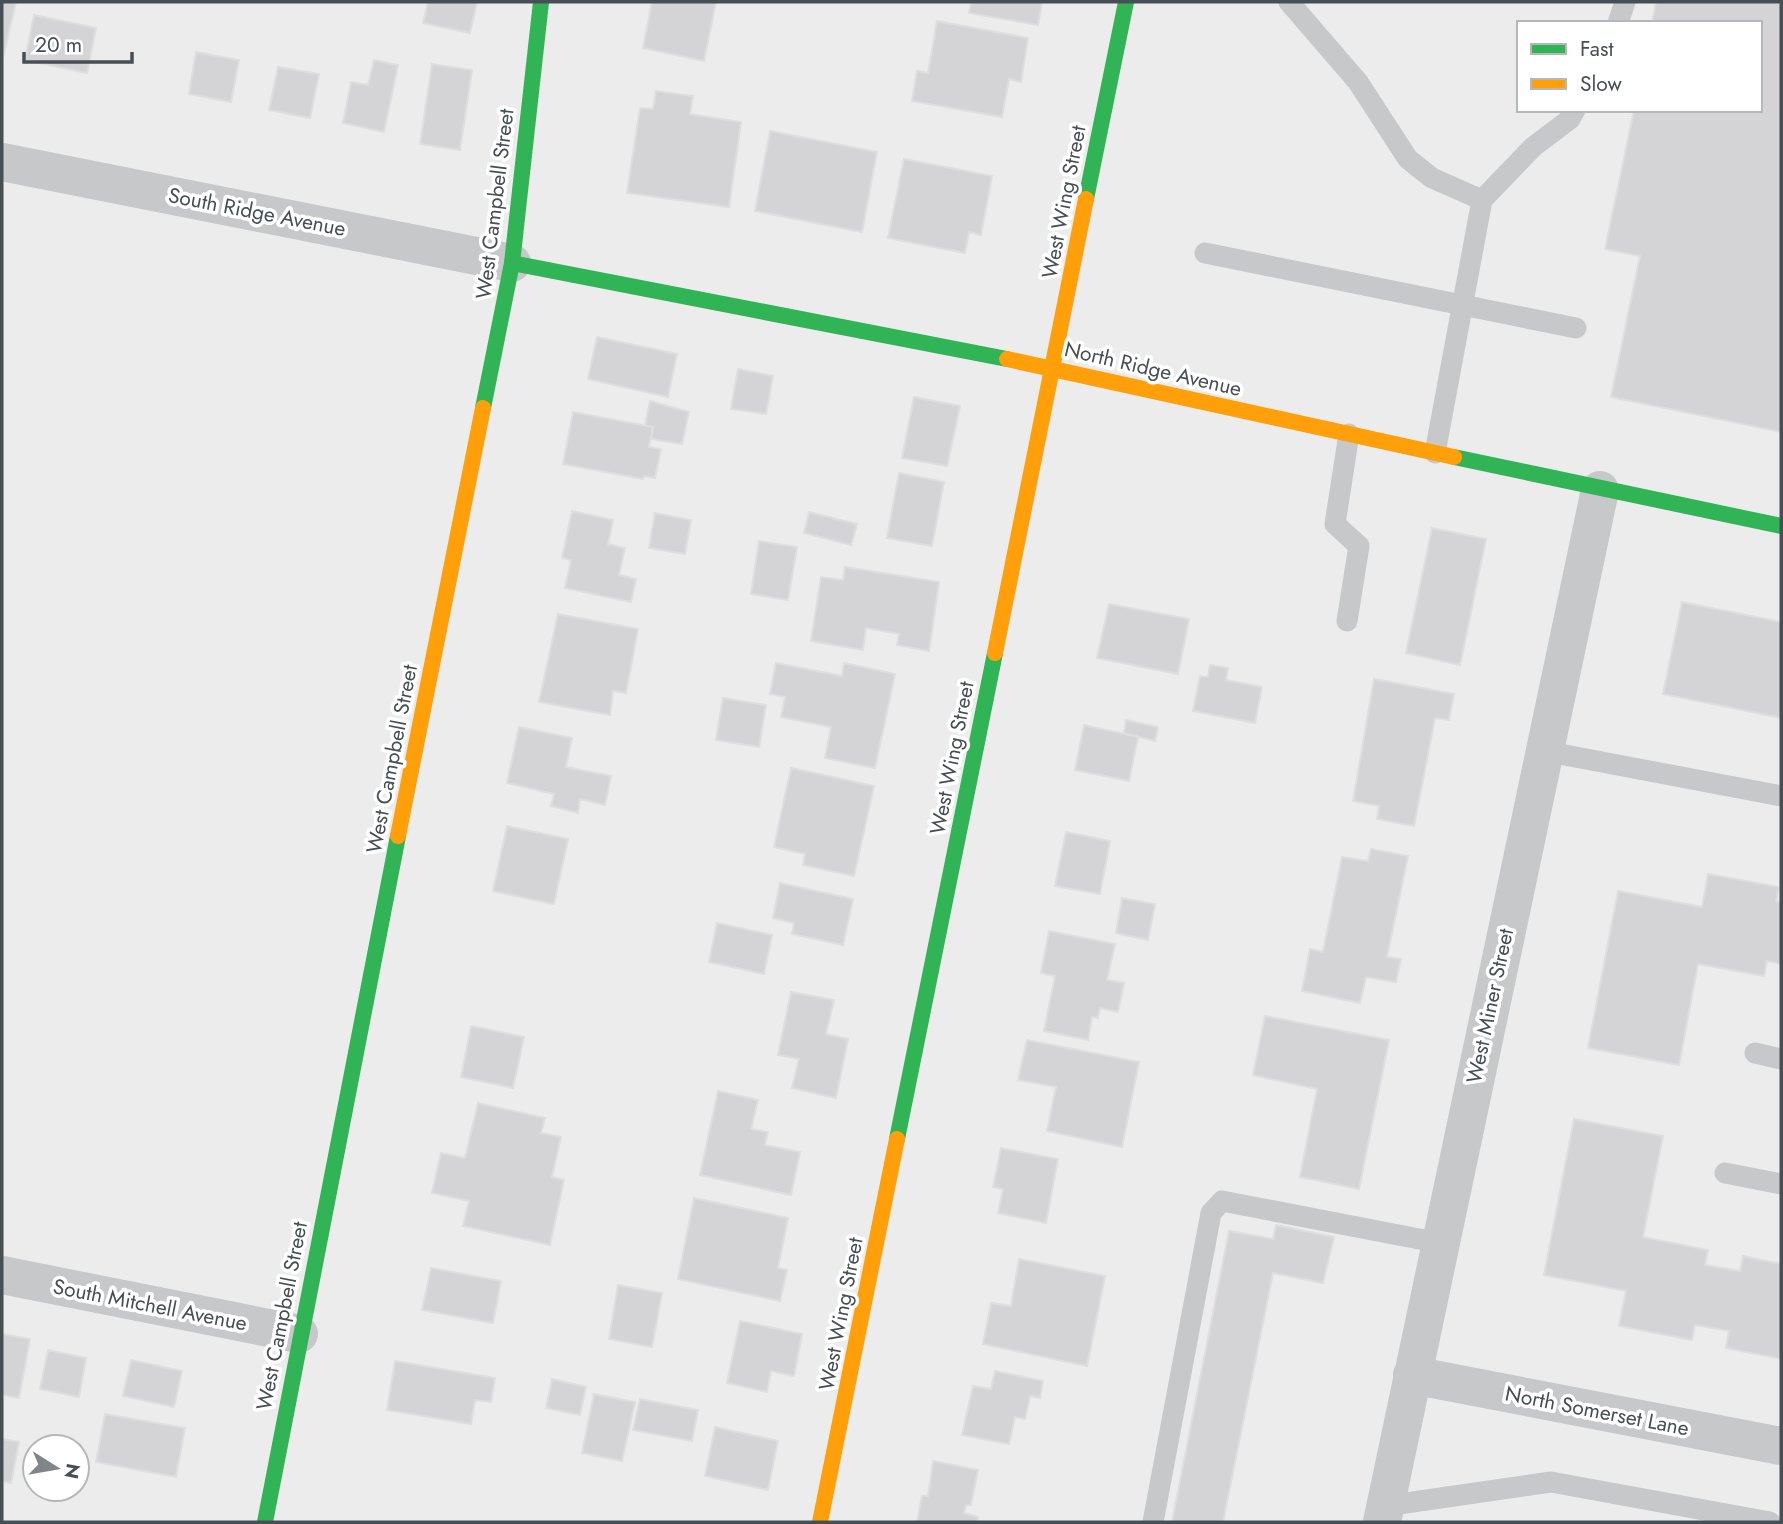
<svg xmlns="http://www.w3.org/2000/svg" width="1783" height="1524" font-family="Jost,sans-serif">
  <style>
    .building { fill: #d4d4d7; stroke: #dededf; stroke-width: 2 }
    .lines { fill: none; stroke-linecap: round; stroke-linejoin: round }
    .lane { stroke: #c7c8ca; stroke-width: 21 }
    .street { stroke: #c7c8ca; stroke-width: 38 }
    .fast { stroke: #30b455; stroke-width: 16 }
    .slow { stroke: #ff9f0a; stroke-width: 16 }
    .labels { text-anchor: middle; stroke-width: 7; stroke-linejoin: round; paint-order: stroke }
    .street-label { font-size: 21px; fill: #464e56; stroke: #fff }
  </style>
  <rect width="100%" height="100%" fill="#edecec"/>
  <!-- building -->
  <g class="building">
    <path d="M 2,2 L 16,2 L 2,62 Z"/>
    <path d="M 428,2 L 477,2 L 470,33 L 423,23 Z"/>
    <path d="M 652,2 L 716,2 L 704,61 L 643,48 Z"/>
    <path d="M 971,2 L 1042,2 L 1038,25 L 969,13 Z"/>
    <path d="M 1656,2 L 1781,2 L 1781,432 L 1611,397 L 1640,256 L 1605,249 L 1634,110 L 1760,110 L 1760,23 L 1652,23 Z"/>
    <path d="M 34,15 L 96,28 L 87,73 L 25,60 Z"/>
    <path d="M 937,21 L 1028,38 L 1021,82 L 1009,79 L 1002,117 L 912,101 L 917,71 L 928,73 Z"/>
    <path d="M 196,52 L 239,60 L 231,102 L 189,94 Z"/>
    <path d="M 374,60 L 398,65 L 384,132 L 343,123 L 351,82 L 368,85 Z"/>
    <path d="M 432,64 L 472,70 L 460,150 L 420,144 Z"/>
    <path d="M 278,67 L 319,74 L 310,118 L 269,110 Z"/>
    <path d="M 656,91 L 693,96 L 690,114 L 741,122 L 729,207 L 627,193 L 640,108 L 653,109 Z"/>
    <path d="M 770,131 L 877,152 L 862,232 L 755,211 Z"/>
    <path d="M 904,159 L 992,176 L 981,235 L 969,232 L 965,253 L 888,238 Z"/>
    <path d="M 597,337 L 677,354 L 668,397 L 588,379 Z"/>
    <path d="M 738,369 L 773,376 L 766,414 L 731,409 Z"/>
    <path d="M 914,397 L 960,406 L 947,466 L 902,458 Z"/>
    <path d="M 650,401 L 689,412 L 682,444 L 651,439 L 653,427 L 645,426 Z"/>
    <path d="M 573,412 L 653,427 L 649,447 L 661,449 L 655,478 L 644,476 L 643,479 L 563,464 Z"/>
    <path d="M 899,473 L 944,482 L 932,546 L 887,538 Z"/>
    <path d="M 572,511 L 613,520 L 608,544 L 625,548 L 619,575 L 636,579 L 631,602 L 565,588 L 571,560 L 562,558 Z"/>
    <path d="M 809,512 L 857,524 L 851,545 L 804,533 Z"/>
    <path d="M 655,513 L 691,520 L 685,554 L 649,548 Z"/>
    <path d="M 1432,528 L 1486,539 L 1460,665 L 1406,653 Z"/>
    <path d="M 759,541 L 797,547 L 788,600 L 751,594 Z"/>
    <path d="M 845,567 L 939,582 L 929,651 L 897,645 L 899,634 L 866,628 L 863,650 L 811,641 L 821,577 L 843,580 Z"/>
    <path d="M 1682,602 L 1781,622 L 1781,718 L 1663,694 Z"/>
    <path d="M 1109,604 L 1189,619 L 1178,674 L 1097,658 Z"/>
    <path d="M 558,614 L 638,629 L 626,693 L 613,691 L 610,715 L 539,702 Z"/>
    <path d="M 776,663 L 842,676 L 844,663 L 895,674 L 875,768 L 825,758 L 831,727 L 781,717 L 785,697 L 770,694 Z"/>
    <path d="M 1210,665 L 1228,668 L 1226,680 L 1262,687 L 1255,723 L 1193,711 L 1200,676 L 1208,677 Z"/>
    <path d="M 1374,679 L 1454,694 L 1449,720 L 1435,718 L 1414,826 L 1377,819 L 1379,806 L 1353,801 Z"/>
    <path d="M 723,698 L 766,705 L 759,747 L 716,740 Z"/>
    <path d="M 1126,720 L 1158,727 L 1155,741 L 1124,733 Z"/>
    <path d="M 1084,725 L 1138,737 L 1129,781 L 1075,770 Z"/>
    <path d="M 519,727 L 572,738 L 566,767 L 611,776 L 605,805 L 580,799 L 578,813 L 551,806 L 554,794 L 507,783 Z"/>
    <path d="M 791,768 L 874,786 L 854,876 L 803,865 L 805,854 L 774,847 Z"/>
    <path d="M 507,826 L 568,839 L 554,904 L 493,891 Z"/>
    <path d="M 1066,832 L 1110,841 L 1100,894 L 1055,886 Z"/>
    <path d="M 1371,849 L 1408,856 L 1387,957 L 1401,959 L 1396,982 L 1366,977 L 1360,1003 L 1302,991 L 1310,949 L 1323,952 L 1342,857 L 1368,861 Z"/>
    <path d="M 1708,874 L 1779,887 L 1776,901 L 1781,902 L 1781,964 L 1767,961 L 1764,976 L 1698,964 L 1679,1065 L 1588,1048 L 1618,891 L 1702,907 Z"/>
    <path d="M 780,883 L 853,899 L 843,945 L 792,934 L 794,923 L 773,918 Z"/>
    <path d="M 1122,898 L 1155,904 L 1148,940 L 1116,933 Z"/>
    <path d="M 717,923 L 772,935 L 764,974 L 709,962 Z"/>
    <path d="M 1049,931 L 1115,944 L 1107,980 L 1124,983 L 1118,1012 L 1100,1008 L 1098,1018 L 1092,1017 L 1088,1040 L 1044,1031 L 1055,976 L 1041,973 Z"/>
    <path d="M 791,992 L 834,1000 L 826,1034 L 848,1039 L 836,1098 L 792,1088 L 799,1059 L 778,1055 Z"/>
    <path d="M 1265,1016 L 1389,1040 L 1359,1189 L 1300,1177 L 1317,1089 L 1253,1075 Z"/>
    <path d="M 471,1026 L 524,1037 L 513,1088 L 461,1077 Z"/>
    <path d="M 1027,1040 L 1139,1062 L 1122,1147 L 1047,1131 L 1056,1087 L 1018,1080 Z"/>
    <path d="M 718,1091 L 758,1100 L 751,1129 L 768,1132 L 765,1145 L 800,1152 L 791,1195 L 700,1175 Z"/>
    <path d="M 478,1103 L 545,1118 L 541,1133 L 561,1137 L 552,1177 L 564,1180 L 550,1245 L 463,1226 L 469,1201 L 432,1193 L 441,1153 L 465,1158 Z"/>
    <path d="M 1574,1119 L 1663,1136 L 1643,1237 L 1708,1250 L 1705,1265 L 1740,1271 L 1743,1256 L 1781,1264 L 1781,1359 L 1726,1348 L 1729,1331 L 1695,1325 L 1692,1340 L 1619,1326 L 1626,1291 L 1544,1275 Z"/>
    <path d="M 1001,1148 L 1058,1159 L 1046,1223 L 998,1213 L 1003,1189 L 993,1187 Z"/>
    <path d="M 694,1198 L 788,1218 L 778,1268 L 787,1270 L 780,1301 L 678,1279 Z"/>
    <path d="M 1276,1225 L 1334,1237 L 1323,1283 L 1273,1273 L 1223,1522 L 1172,1522 L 1229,1231 L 1273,1239 Z"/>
    <path d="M 1019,1259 L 1105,1276 L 1087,1366 L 983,1344 L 991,1303 L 1011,1306 Z"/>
    <path d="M 431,1268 L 501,1281 L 493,1323 L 422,1310 Z"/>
    <path d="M 618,1285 L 662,1293 L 652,1347 L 609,1339 Z"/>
    <path d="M 740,1321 L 802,1334 L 794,1376 L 771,1371 L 767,1392 L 727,1383 Z"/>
    <path d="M 2,1334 L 30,1339 L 19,1398 L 2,1395 Z"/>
    <path d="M 48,1350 L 86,1358 L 79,1397 L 40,1389 Z"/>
    <path d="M 131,1360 L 182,1371 L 174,1407 L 123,1396 Z"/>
    <path d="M 395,1361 L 495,1378 L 491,1402 L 475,1400 L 471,1424 L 387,1410 Z"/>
    <path d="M 995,1371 L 1043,1381 L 1040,1398 L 1030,1396 L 1025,1419 L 1015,1417 L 1009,1444 L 962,1435 L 973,1386 L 991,1389 Z"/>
    <path d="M 552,1379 L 586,1387 L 580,1415 L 546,1408 Z"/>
    <path d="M 594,1394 L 635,1402 L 622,1461 L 582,1453 Z"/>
    <path d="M 640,1399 L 698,1410 L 692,1441 L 633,1430 Z"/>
    <path d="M 105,1414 L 185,1428 L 176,1477 L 96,1462 Z"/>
    <path d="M 715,1427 L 778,1441 L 768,1490 L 705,1476 Z"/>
    <path d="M 2,1439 L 19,1442 L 11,1483 L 2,1481 Z"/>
    <path d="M 933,1461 L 978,1470 L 971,1505 L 966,1505 L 964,1513 L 978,1517 L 977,1522 L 917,1522 L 922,1496 L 928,1496 Z"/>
  </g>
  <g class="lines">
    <!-- lane -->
    <g class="lane">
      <path d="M 1289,2 L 1358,82 L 1408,159 L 1432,178 L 1482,200"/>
      <path d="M 1618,23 L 1625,2"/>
      <path d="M 1205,253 L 1576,328"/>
      <path d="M 1435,453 L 1482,200 L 1533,147 L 1570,119 L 1575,110"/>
      <path d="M 1347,621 L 1359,546 L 1335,524 L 1349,434"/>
      <path d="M 1544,751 L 1781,796"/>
      <path d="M 1755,1053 L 1781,1059"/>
      <path d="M 1725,1173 L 1781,1184"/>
      <path d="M 1385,1506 L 1551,1482 L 1770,1522"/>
      <path d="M 1153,1522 L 1211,1213 L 1222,1201 L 1440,1243"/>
    </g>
    <!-- street -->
    <g class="street">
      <path d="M 2,162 L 512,263"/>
      <path d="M 2,1275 L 299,1334"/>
      <path d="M 1412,1375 L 1781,1446"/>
      <path d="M 1382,1522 L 1600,490"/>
    </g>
    <!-- fast -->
    <g class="fast">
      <path d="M 1086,199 L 1126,2"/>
      <path d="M 512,263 L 1007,359"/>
      <path d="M 483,408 L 512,263 L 541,2"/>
      <path d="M 1454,457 L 1781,526"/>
      <path d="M 897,1139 L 995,653"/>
      <path d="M 265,1522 L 398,836"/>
    </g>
    <!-- slow -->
    <g class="slow">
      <path d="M 1007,359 L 1454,457"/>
      <path d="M 995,653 L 1086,199"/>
      <path d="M 398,836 L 483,408"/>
      <path d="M 820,1522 L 897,1139"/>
    </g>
  </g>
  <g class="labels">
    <!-- street labels -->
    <g class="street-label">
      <text transform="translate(1064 202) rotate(-79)" y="7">West Wing Street</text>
      <text transform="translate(495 204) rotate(-83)" y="7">West Campbell Street</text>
      <text transform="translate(257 212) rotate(11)" y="7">South Ridge Avenue</text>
      <text transform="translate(1153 369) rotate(13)" y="7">North Ridge Avenue</text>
      <text transform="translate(952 758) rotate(-79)" y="7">West Wing Street</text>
      <text transform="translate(392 759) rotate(-79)" y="7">West Campbell Street</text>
      <text transform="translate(1490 1006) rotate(-78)" y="7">West Miner Street</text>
      <text transform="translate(150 1305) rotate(11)" y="7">South Mitchell Avenue</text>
      <text transform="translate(841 1314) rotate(-79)" y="7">West Wing Street</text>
      <text transform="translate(282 1316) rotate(-79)" y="7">West Campbell Street</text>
      <text transform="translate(1597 1411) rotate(11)" y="7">North Somerset Lane</text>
    </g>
  </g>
  <!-- border -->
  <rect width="1783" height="1524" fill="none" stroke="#464e56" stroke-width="7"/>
  <!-- legend -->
  <rect x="1517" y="21" width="245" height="91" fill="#ffffff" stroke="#b5b8bb" stroke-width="2"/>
  <rect x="1531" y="44" width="35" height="10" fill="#30b455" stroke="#b5b8bb" stroke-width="2"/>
  <text x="1580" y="56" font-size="21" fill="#464e56">Fast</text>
  <rect x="1531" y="79" width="35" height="10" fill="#ff9f0a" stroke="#b5b8bb" stroke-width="2"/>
  <text x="1580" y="91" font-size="21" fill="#464e56">Slow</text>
  <!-- north arrow -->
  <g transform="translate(56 1468) rotate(101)"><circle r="33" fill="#ffffff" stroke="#b5b8bb" stroke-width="2"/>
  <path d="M0-5L12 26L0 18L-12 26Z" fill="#80858a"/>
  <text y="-10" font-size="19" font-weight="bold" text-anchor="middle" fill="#464e56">N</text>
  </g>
  <!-- scale -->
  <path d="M24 52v10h108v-10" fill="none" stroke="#464e56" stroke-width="3.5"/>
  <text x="35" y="52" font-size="21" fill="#464e56" stroke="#ffffff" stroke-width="5" paint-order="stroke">20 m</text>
</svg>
